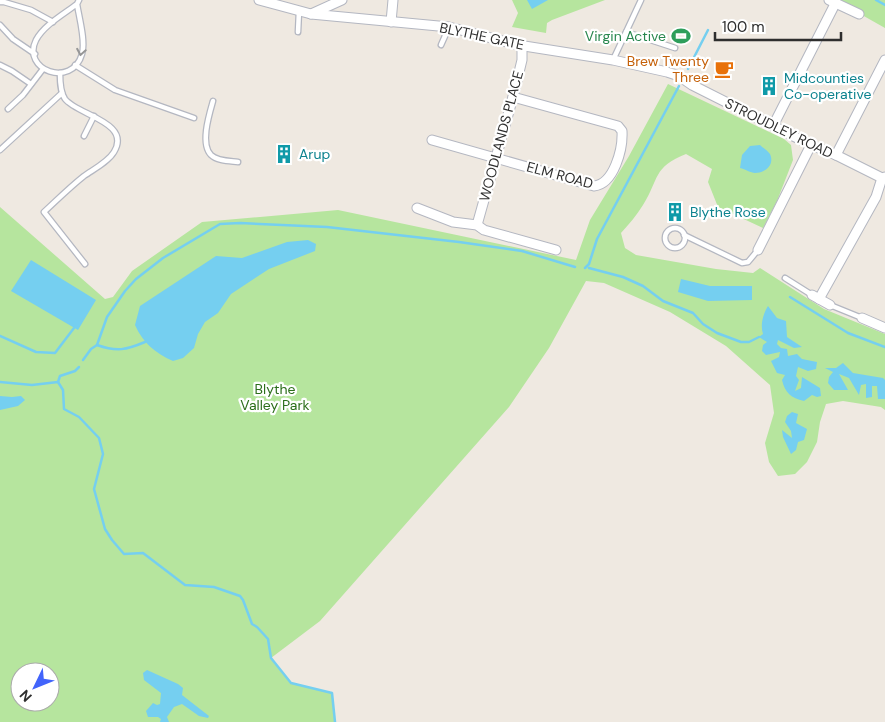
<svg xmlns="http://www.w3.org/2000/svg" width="885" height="722" font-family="'DM Sans',sans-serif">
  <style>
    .green { fill: #b6e59e; fill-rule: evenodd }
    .water { fill: #75cff0 }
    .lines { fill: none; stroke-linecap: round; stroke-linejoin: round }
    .stream { stroke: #75cff0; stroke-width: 2.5 }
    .service-casing { stroke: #b4b7c1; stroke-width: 7 }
    .minor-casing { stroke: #b4b7c1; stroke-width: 11 }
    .service { stroke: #fff; stroke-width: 4.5 }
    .minor { stroke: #fff; stroke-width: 9 }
    .oneway { stroke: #969696 }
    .labels { text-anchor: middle; stroke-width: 4.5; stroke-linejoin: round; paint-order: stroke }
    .street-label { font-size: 14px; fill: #2e2e2e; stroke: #fff }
    .leisure-label { font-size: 14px; fill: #27864d; stroke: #fff; text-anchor: end }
    .food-label { font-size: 14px; fill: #c56008; stroke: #fff; text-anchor: end }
    .culture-label { font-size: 14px; fill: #0d838f; stroke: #fff; text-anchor: start }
    .park-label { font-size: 14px; fill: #2c6e1b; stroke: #fff }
  </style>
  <rect width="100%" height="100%" fill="#efe9e1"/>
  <!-- green -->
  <g class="green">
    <path d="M 512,0 L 605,0 L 552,20 L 547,23 L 546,33 L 512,27 L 518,13 Z"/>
    <path d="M 835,0 L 885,0 L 885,28 L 839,2 Z"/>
    <path d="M 668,84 L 784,139 L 791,145 L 793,160 L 777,201 L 763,228 L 718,207 L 708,182 L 712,169 L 686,154 C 652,168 660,178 643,205 C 637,215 629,224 621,233 L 625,248 L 636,255 L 716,269 L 753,273 L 760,268 L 824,309 L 885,334 L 885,410 L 881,407 L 843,401 L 826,404 L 820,422 L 817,442 L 807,462 L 795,474 L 778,476 L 769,462 L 765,443 L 774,413 L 770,385 L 726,346 L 670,312 L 604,283 L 586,281 L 549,348 L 509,407 L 320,621 L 271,658 L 291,683 L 332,693 L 335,722 L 0,722 L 0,207 L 105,299 L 113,297 L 132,271 L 202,222 L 260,217 L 338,210 L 576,260 L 590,220 L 629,156 ZM 20,672 L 50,672 L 50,702 L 20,702 Z"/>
  </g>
  <!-- water -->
  <g class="water">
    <path d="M 527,0 L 548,0 L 532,9 Z"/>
    <path d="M 760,145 C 763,148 768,151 770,154 C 775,165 765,173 755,173 C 751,173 745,169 740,168 L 742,155 L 750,146 Z"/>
    <path d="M 308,240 L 316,244 L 315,251 L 269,269 L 231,294 L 218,313 L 205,322 L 198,334 L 194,348 L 183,358 L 173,361 C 155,353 143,343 135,325 L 140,306 L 216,256 L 242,258 L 287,242 Z"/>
    <path d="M 31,260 L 96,300 L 78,330 L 11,291 Z"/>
    <path d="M 681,279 L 710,286 L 752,286 L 752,300 L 708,301 L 678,292 Z"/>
    <path d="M 768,306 L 777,318 L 786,321 L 787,337 L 802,347 L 794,348 L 778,340 L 777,344 L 781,348 L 787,349 L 788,356 L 797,354 L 802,359 L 817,362 L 816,369 L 808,371 L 798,367 L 796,376 L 799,380 L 795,391 L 801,388 L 802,377 L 820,388 L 821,396 L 817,397 L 812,395 L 804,401 C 791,398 785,393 782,380 L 785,375 L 777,373 L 771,361 L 779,357 L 780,352 L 766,355 L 762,351 L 763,345 L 767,342 L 759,337 L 763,334 C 760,325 763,314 768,306 Z"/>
    <path d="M 843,363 L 853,373 L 883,378 L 885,380 L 885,399 L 878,399 L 877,386 L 872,386 L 872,397 L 866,398 L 866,384 L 861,385 L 859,395 L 849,378 L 839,374 L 848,390 L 834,390 L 828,383 L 829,377 L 833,372 L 825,368 L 836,368 Z"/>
    <path d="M 0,396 L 12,397 L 21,396 L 25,400 L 18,406 L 0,410 Z"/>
    <path d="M 792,412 L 798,414 L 796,423 L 807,429 L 804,440 L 798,442 L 796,450 L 791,454 L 783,437 L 782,430 L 792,438 L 791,431 L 785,422 L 787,416 Z"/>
    <path d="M 147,670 L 178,684 L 183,688 L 182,695 L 209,716 L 208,718 L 199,716 L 182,704 L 174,707 L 167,717 L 169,722 L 160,722 L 161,719 L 158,717 L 148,717 L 146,711 L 153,703 L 157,705 L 160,704 L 161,693 L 144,680 L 143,673 Z"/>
  </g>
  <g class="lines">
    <!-- stream -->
    <g class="stream">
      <path d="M 876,0 L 885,5"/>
      <path d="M 688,69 L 708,30"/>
      <path d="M 585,268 L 589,264 L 597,239 L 679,86"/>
      <path d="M 589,268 L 623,277 L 643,286 L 663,301 L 693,313 L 703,324 L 717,333 L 741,342 L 749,342 L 759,337"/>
      <path d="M 790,297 L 848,333 L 885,347"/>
      <path d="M 0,336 L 36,352 L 55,353 L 74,328"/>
      <path d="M 97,345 L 107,317 L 125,291 L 136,279 L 163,258 L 220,224 L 240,223 L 327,227 L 459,242 L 522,251 L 575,267"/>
      <path d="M 83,360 L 91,349 L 97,345 C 117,352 126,350 145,342"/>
      <path d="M 0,382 L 32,385 L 58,382 L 63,390 L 64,409 L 79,417 L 99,438 L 103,454 L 94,489 L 105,529 L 112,540 L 124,554 L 143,553 L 185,585 L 214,587 L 240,596 L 243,600 L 252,624 L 257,627 L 268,639 L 271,658 L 291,683 L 332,693 L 335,722"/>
      <path d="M 58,382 L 60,376 L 75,371 L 79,367"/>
    </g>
    <!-- service casing -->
    <g class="service-casing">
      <g id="service">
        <path d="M 0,2 L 4,2 L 31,10 L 53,22"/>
        <path d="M 77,4 C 79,17 86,42 82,54 C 72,89 21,70 36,40 C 44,25 64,14 77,4 L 79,0"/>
        <path d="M 0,25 L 13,39 L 35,54"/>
        <path d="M 298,32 L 299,11"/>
        <path d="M 626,32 L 675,48"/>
        <path d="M 441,45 L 449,27"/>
        <path d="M 613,60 L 641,0"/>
        <path d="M 0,65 L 12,71 L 31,84"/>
        <path d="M 75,65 L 115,90 L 194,118"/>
        <path d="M 60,73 C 60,81 60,92 65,99 C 77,115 132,122 114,152 C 108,162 94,169 84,176 C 70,187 57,200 44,212 L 85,264"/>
        <path d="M 213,101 C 209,115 200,144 211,155 C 217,161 230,161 238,162"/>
        <path d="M 8,109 L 23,95 L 43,69"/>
        <path d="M 84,136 L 94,116"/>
        <path d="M 0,150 L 62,93"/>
        <circle cx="675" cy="238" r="10"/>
        <path d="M 684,235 L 742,263 L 748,262 L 758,250"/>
        <path d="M 785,278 L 812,295"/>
        <path d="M 830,305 L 862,318"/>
      </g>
    </g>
    <!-- minor casing -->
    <g class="minor-casing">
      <g id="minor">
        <path d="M 259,0 L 311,14 L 449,27 L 518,45 L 613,60 L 667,72 L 679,76 L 692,85 L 811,145 L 836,155 L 882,178 L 885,177"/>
        <path d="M 829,0 L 859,14"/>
        <path d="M 311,14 L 342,0"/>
        <path d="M 391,22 L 393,0"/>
        <path d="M 773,126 L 835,4"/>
        <path d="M 432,140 L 594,186 C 614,184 623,149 622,131 L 618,126 L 513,97"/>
        <path d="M 836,155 L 885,60"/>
        <path d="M 417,208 L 453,222 L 477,225 L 484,230 L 556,250"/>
        <path d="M 477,225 L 513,97 L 522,60 L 522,45"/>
        <path d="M 758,250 L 811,145"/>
        <path d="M 812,295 L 830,305"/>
        <path d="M 819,299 L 876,197 L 882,178"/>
        <path d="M 862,318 L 885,328"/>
      </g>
    </g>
    <!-- service -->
    <use href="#service" class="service"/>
    <!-- minor -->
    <use href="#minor" class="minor"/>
  </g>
  <!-- one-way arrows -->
  <defs><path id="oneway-chevron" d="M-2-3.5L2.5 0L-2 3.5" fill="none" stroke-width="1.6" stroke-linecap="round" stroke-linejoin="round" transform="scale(1.25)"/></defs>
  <use class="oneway" href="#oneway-chevron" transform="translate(81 52) rotate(100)"/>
  <!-- icons -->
  <defs>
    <g id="stadium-bare" transform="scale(1.5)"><path d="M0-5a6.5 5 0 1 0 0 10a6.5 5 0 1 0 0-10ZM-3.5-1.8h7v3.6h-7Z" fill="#2e9e5b" stroke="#fff" stroke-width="2.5" paint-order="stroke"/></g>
    <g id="cafe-bare" transform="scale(1.5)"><path d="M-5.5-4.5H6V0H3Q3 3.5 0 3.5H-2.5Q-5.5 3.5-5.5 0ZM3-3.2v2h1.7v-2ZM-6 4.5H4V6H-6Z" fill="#e8710a" stroke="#fff" stroke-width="2.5" paint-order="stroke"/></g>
    <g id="building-bare" transform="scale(1.5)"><path d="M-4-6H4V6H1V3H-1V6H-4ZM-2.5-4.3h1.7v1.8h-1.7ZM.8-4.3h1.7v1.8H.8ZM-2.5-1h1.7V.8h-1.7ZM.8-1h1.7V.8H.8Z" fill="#0f9aa8" stroke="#fff" stroke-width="2.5" paint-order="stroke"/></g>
  </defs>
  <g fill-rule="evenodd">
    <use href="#stadium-bare" x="681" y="36"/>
    <use href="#cafe-bare" x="724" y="69"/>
    <use href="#building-bare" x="769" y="86"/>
    <use href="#building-bare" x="284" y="154"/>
    <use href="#building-bare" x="675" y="212"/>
  </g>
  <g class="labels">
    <!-- street labels -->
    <g class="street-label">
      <text transform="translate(482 36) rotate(12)" y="5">BLYTHE GATE</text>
      <text transform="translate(779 128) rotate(26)" y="5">STROUDLEY ROAD</text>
      <text transform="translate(501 136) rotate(-75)" y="5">WOODLANDS PLACE</text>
      <text transform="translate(560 175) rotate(15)" y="5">ELM ROAD</text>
    </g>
    <!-- leisure labels -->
    <g class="leisure-label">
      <text x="666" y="41">Virgin Active</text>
    </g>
    <!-- food labels -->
    <g class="food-label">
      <text x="709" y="66">Brew Twenty<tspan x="709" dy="16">Three</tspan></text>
    </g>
    <!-- culture labels -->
    <g class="culture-label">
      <text x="784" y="83">Midcounties<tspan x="784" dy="16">Co-operative</tspan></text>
      <text x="299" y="159">Arup</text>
      <text x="690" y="217">Blythe Rose</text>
    </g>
    <!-- park labels -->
    <g class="park-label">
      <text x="275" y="394">Blythe<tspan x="275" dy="16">Valley Park</tspan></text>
    </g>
  </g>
  <!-- north arrow -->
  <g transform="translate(35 687) rotate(227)"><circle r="24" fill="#ffffff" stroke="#ababab"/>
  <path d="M0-4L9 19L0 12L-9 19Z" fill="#4264fb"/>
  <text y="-8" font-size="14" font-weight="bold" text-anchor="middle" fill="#2e2e2e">N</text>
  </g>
  <!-- scale -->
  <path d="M715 32v8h126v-8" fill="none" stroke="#2e2e2e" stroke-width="2.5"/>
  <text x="722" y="32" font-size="15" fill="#2e2e2e" stroke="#ffffff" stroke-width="4" paint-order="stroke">100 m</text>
</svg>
